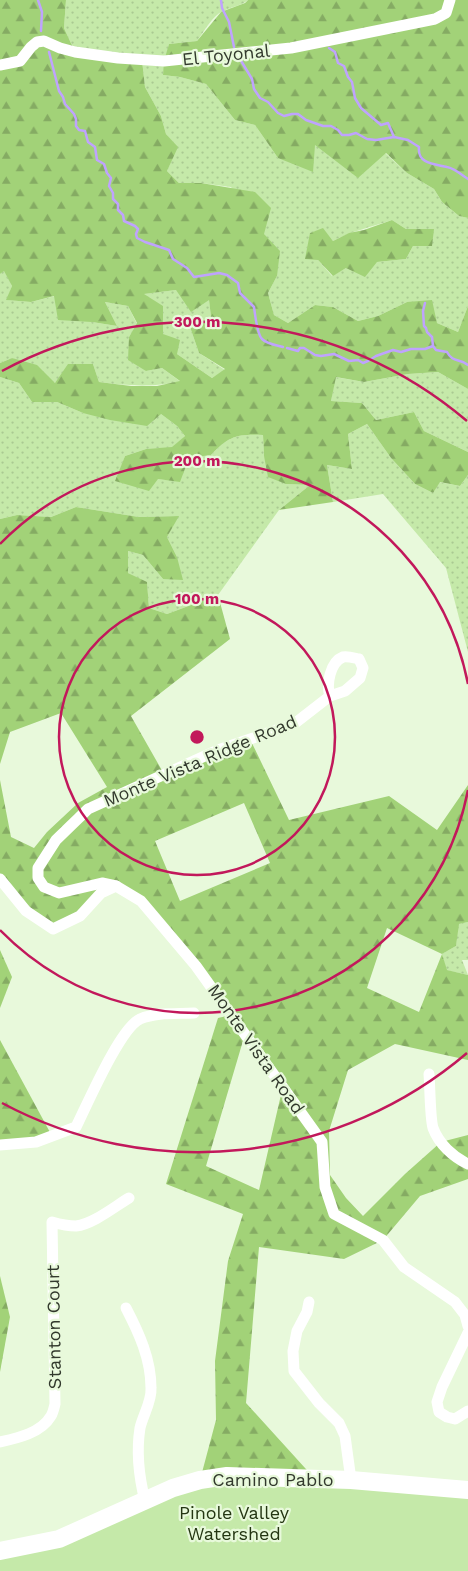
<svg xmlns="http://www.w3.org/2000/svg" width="468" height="1571" font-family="'Work Sans',sans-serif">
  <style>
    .grass { fill: url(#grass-dots); fill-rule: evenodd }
    .forest { fill: url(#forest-firs); fill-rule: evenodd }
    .park { fill: #c5e9a9 }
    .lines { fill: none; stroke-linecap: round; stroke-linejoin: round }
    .stream { stroke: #bfa3fe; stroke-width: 2.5 }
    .minor { stroke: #fff; stroke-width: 11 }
    .primary { stroke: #fff; stroke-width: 18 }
    .ring { fill: none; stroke: #c2185b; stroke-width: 2.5 }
    .labels { text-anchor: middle; stroke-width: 4.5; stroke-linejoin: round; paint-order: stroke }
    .street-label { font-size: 18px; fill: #32392d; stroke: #e8f9db }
    .park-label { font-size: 18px; fill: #243612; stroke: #e8f9db }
    .centre { fill: #c2185b; stroke: #e8f9db; stroke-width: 2.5 }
    .ring-label { font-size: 15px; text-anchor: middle; font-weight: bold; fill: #c2185b; stroke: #e8f9db; stroke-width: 4.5; stroke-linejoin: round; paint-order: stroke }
  </style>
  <defs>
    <pattern id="grass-dots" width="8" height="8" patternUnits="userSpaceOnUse" patternTransform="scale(1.25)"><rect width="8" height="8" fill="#c5e9a9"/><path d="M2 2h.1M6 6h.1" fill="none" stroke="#aac992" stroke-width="1.8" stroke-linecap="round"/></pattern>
    <pattern id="forest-firs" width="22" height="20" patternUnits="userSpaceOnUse" patternTransform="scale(1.25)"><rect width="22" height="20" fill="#a2d278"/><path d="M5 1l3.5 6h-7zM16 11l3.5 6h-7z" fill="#85ab63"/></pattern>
  </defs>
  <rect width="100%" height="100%" fill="#e8f9db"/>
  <!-- grass -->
  <g class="grass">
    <path d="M 66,0 L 248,0 C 241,6 231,7 223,11 C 212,16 204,32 197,41 L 169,44 L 163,75 L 180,77 L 206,84 L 235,120 L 255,125 L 278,158 L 315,145 L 385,153 L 407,173 L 434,189 L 442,202 L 459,216 L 468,218 L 468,306 L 458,332 L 437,323 L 407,302 L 378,316 L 358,321 L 333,307 L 315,305 L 288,323 L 274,315 L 268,293 L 277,276 L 264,234 L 231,187 L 201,183 L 179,183 L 167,171 L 177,147 L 166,134 L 161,116 L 145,87 L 142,60 L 75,52 L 64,28 ZM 392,220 L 406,229 L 433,229 L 413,246 L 406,259 L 377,262 L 346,268 L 332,276 L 318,260 L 310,233 L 323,229 L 333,241 C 351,231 372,227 392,220 Z"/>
    <path d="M 4,270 L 12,286 L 7,300 L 31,302 L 55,296 L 92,322 L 117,326 L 105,302 L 128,306 L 137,324 L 129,337 L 146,371 L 162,368 L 181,382 C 149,387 131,386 99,382 L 93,364 L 55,383 L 12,358 L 0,363 L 0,274 Z"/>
    <path d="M 176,290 L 209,299 L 211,317 L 190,327 L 199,353 L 225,370 L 212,378 L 177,354 L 163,334 L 143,294 Z"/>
    <path d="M 438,372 L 468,389 L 468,452 L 424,431 L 414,412 L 376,420 L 362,403 L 331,401 L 335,377 L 364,382 L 408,374 Z"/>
    <path d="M 0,377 L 19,383 L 32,402 L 57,402 L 83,413 L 161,414 L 177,426 L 185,436 L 172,448 L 146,449 L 125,456 L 116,481 L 158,479 L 179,481 L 189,458 L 211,455 C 229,436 237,434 263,435 L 264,456 L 286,484 L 310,485 L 279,510 L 218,595 L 167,614 L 149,608 L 147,583 L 128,573 L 128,551 L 143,555 L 163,579 L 177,557 L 167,537 L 178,516 L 139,517 L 76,507 L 51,517 L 17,515 L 0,519 Z"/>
    <path d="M 367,424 L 391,458 L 415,484 L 433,493 L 439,482 L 460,486 L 468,475 L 468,652 L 446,568 L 383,494 L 333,502 L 327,465 L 352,469 L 348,434 Z"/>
    <path d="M 468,922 L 468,960 L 462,960 L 468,975 L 446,970 L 442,954 L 456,946 L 458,924 Z"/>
  </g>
  <!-- forest -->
  <g class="forest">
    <path d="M 0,0 L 66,0 L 64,28 L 75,52 L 142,60 L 145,87 L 161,116 L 166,134 L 178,147 L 167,171 L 179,183 L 201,183 L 255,192 L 271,208 L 264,234 L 280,251 L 277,276 L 268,293 L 274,315 L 288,323 L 315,305 L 333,307 L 358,321 L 378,316 L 407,302 L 432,300 L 437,323 L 458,332 L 468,306 L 468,389 L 438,372 L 408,374 L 364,382 L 336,377 L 331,401 L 362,403 L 376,420 L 414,412 L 424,431 L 468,452 L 468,475 L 460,486 L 440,482 L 433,493 L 415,484 L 391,458 L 367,424 L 348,434 L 352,469 L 327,465 L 333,502 L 279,510 L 310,485 L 286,484 L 268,477 L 264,456 L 263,435 C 237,434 229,436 211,455 L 189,458 L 180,482 L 158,479 L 149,491 L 115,481 L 125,456 L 146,449 L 172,447 L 185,436 L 177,426 L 161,414 L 147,426 L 110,420 L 83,413 L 57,402 L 32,402 L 19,383 L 0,377 L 0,363 L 12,358 L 37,365 L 55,383 L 68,364 L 93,364 L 99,382 L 131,386 L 157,386 L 180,381 L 162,368 L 146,371 L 128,360 L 129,337 L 137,323 L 128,306 L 105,302 L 117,326 L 92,322 L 58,320 L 54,296 L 31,302 L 6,300 L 12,286 L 4,271 L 0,274 ZM 176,290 L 191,312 L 209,300 L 211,317 L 190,327 L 199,353 L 225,369 L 212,378 L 177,354 L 180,340 L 163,334 L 163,306 L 144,294 Z"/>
    <path d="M 248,0 L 468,0 L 468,218 L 459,216 L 442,202 L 434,189 L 407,173 L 386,153 L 358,178 L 315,145 L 313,172 L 278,158 L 255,125 L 235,120 L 206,84 L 180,77 L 163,75 L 164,61 L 169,44 L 197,41 L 221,12 L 245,3 Z"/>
    <path d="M 392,220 L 406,229 L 434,229 L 432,246 L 413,246 L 406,259 L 377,262 L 365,277 L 346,268 L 333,276 L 318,260 L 305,259 L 310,233 L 323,228 L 333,241 L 349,233 L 364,230 Z"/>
    <path d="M 76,507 L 139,517 L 179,516 L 167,537 L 177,557 L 183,580 L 163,579 L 143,555 L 128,551 L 128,573 L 147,582 L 149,608 L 167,614 L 218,595 L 230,639 L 131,716 L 164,774 L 250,739 L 289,820 L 389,796 L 437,830 L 468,785 L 468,922 L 459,924 L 456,946 L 442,954 L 447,970 L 468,975 L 468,1060 L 395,1044 L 348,1070 L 329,1131 L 330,1175 L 346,1198 L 363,1216 L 405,1174 L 441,1142 L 468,1135 L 468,1179 L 420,1196 L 383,1240 L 344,1259 L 259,1247 L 246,1403 L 315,1479 L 200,1480 L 216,1420 L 215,1361 L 228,1261 L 243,1214 L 166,1184 L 218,1018 L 231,1015 L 141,901 L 117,886 L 80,916 L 53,929 L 0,879 L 0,780 L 11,837 L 34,848 L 47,832 L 78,803 L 107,787 L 61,713 L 10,732 L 0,764 L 0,519 L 17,515 L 51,517 ZM 244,803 L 270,863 L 180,901 L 155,841 ZM 387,928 L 442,954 L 419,1012 L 367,988 ZM 245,1034 L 283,1086 L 259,1190 L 206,1166 Z"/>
    <path d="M 0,950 L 12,977 L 0,1008 Z"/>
    <path d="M 0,1040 L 52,1136 L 0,1145 Z"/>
    <path d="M 0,1276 L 10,1317 L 0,1372 Z"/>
  </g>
  <!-- park -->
  <path class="park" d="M 200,1480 L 468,1490 L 468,1571 L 0,1571 L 0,1551 Z"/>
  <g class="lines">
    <!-- stream -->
    <g class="stream">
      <path d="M 38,0 L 42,12 L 41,31"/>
      <path d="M 221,0 L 222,8 L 229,22 L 234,47"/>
      <path d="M 329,48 L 335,52 L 338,63 L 344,66 L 348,77 L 352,82 L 355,98 L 361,108 L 381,125 L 388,123 L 394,137"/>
      <path d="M 49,52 L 59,91 L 63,97 L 65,104 L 74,114 L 76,119 L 76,126 L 79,130 L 85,131 L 88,142 L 95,147 L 97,160 L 104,164 L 107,173 L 111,178 L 109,186 L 113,193 L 113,199 L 118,204 L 118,210 L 123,215 L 124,221 L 135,226 L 138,229 L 136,234 L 137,238 L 145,242 L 169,250 L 173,259 L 187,268 L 194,277 L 219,273 L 227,275 L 238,283 L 240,293 L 254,307 C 255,314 257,334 262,339 C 267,344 276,345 283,347"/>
      <path d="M 240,59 L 252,79 L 254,89 L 260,98 L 268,102 L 278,113 L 284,116 L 292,114 L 298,114 L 306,120 L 323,126 L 331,126 L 338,130 L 342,135 L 349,135 L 356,133 L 367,139 L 376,140 L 394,137 L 408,140 L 419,147 C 417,164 435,164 447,167 C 454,168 462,175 468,179"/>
      <path d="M 425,303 L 423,311 L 424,326 L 426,328 L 427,332 L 432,337 L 433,346"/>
      <path d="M 287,348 L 298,351 L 300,348 L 304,348 L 315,355 L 321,356 L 334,354 L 349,361 L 358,360 L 363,363 L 368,361 L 376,356 L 393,350 L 401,352 L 411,349 L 425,349 L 433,346 L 436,350 L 447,352 C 453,363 459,358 468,365"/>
    </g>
    <!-- minor -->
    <g class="minor">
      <path d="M 0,65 L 20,61 L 31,47 L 37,42 L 44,41 L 60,48 L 75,52 L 118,58 L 164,61 L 291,48 L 435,19 L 446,13 L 450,0"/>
      <path d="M 0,879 L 26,911 L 53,929 L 80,916 L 101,893 L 116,886 L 141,901 L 196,966 L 322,1142 L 325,1187 L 334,1214 L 383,1240 L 404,1267 L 455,1302 L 465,1315 L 468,1326"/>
      <path d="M 116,886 L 102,883 L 59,893 L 44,887 L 38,878 L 38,868 L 56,840 L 88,809 L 218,750 L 294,724 L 330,696 L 345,691 L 360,678 L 363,668 L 359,659 C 354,658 348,656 343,657 C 330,662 326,685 330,696"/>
      <path d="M 429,1074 C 430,1086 430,1118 433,1128 C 439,1144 453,1157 468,1164"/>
      <path d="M 0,1145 L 36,1142 L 76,1127 C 87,1105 120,1028 140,1019 C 157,1012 176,1014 194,1013"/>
      <path d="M 309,1302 L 307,1312 L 297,1331 L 293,1351 L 294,1371 L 319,1403 L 339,1423 L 345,1436 L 351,1480"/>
      <path d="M 126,1308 C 139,1333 151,1359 151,1388 C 152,1401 143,1415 140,1428 C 136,1453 139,1477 145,1501"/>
      <path d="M 468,1333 L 442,1387 L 437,1402 L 439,1412 L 447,1417 L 455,1419 L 468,1411"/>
      <path d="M 0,1442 C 18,1438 41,1433 51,1416 C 53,1413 54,1408 55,1404 L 52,1222 C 59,1224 68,1226 76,1226 C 93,1224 114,1207 129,1198"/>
    </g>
    <!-- primary -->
    <path class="primary" d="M 0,1551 L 59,1539 L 173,1488 L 200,1480 L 227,1476 L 351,1480 L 468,1490"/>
  </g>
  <!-- distance rings -->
  <g class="ring">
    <circle cx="197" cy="737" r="138"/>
    <path d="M468 790A276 276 0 0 1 0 930M0 544A276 276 0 0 1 468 684"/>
    <path d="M467 1053A415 415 0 0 1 2 1103M2 371A415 415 0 0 1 467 421"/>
  </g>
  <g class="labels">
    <!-- street labels -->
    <g class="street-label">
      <text transform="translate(226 55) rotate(-6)" y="6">El Toyonal</text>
      <text transform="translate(200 761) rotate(-23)" y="6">Monte Vista Ridge Road</text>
      <text transform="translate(256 1049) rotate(55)" y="6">Monte Vista Road</text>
      <text transform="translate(54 1327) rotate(-91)" y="6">Stanton Court</text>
      <text x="273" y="1486">Camino Pablo</text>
    </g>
    <!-- park labels -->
    <g class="park-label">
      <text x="234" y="1519">Pinole Valley<tspan x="234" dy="21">Watershed</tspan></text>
    </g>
  </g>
  <circle cx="197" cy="737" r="8" class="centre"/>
  <g class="ring-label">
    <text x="197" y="327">300 m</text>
    <text x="197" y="466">200 m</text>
    <text x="197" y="604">100 m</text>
  </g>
</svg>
